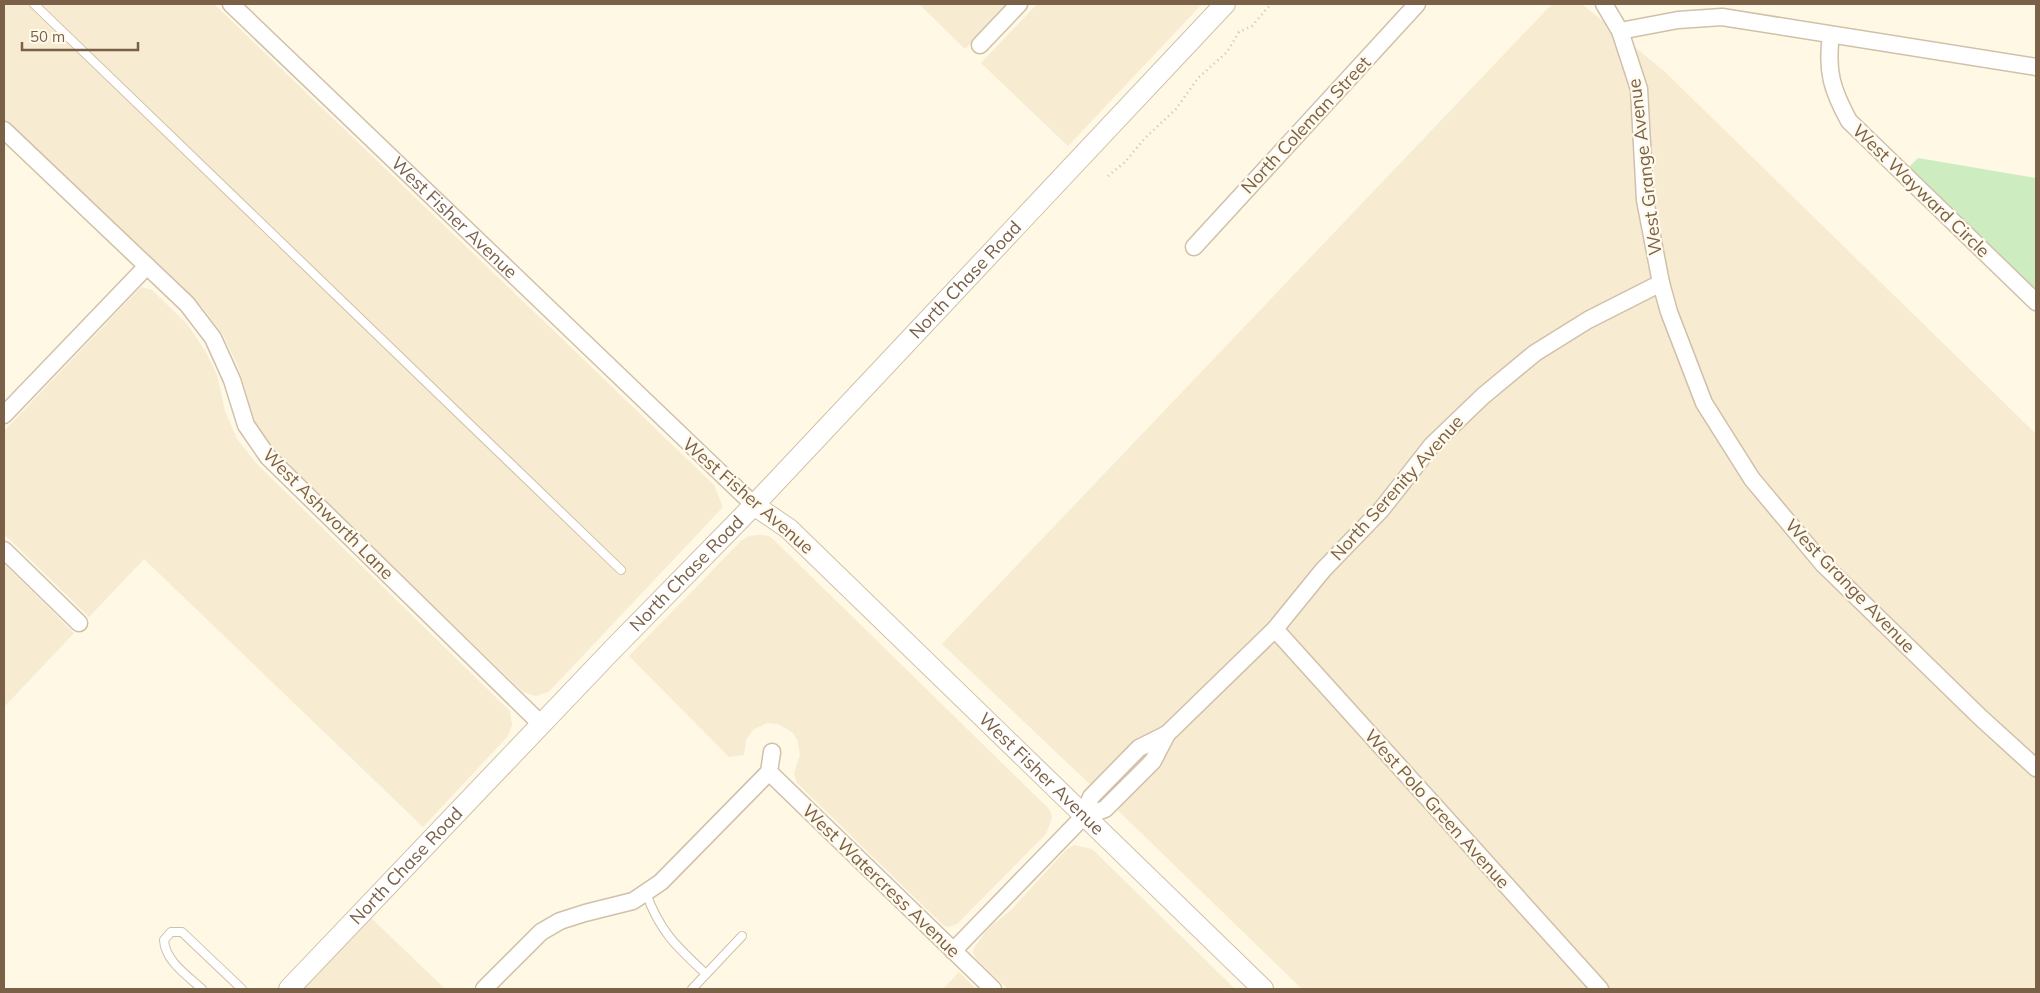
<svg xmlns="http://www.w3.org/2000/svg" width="2040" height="993" font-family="Mulish,sans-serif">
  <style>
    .residential { fill: #f7ebd2 }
    .green { fill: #cdedc1 }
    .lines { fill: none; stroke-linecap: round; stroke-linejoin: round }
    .service-casing { stroke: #d1c0a9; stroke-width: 10 }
    .minor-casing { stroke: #d1c0a9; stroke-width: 19 }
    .tertiary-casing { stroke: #d1c0a9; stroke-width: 22 }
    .path { stroke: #dcbd9c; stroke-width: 2.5; stroke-dasharray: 1 4; stroke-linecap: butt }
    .service { stroke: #fff; stroke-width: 8 }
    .minor { stroke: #fff; stroke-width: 16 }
    .tertiary { stroke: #fff; stroke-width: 20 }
    .labels { text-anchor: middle; stroke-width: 4.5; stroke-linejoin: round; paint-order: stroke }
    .street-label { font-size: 18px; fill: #7a6047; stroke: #fffaec }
  </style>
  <rect width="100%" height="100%" fill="#fef8e4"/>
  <!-- residential -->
  <g class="residential">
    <path d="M 4,4 L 214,4 L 714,485 L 723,507 L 558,682 L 548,692 L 536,696 L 523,692 L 277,455 L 257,431 L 238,366 L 223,335 L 202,307 L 4,121 Z"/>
    <path d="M 919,4 L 1008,4 L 965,49 Z"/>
    <path d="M 1037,4 L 1202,4 L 1068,146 L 981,63 Z"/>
    <path d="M 1552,4 L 1582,4 L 1664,71 L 2036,434 L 2036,989 L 1302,989 L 1133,825 L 942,644 Z"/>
    <path d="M 141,287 L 152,290 L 187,324 L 206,352 L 217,375 L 225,411 L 237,439 L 256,463 L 510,711 L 512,725 L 508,736 L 423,827 L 144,559 L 89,617 L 4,534 L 4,431 Z"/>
    <path d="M 760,535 L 769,536 L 775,541 L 1050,810 L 1052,818 L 1046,834 L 957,924 L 948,927 L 943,925 L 797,783 L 794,773 L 800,755 L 797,739 L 792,732 L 778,724 L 767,723 L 753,730 L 746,740 L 744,755 L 729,757 L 629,656 L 741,541 L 749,536 Z"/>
    <path d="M 4,564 L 74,633 L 4,707 Z"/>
    <path d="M 1074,845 L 1092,849 L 1235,989 L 1008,989 L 977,960 L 973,953 L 974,948 L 988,929 L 1012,909 L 1066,850 Z"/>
    <path d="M 370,917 L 445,989 L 306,989 L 303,987 Z"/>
    <path d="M 959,972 L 976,989 L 943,989 Z"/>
  </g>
  <!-- green -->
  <path class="green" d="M 1918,158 L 2036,178 L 2036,289 L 1909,167 Z"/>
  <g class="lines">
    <!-- service casing -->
    <g class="service-casing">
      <g id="service">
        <path d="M 34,4 L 621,570"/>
        <path d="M 646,893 C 660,932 677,947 706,974"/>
        <path d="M 202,989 C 188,976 165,961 164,940 L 171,932 L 182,932 L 242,989"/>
        <path d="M 692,989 L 742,936"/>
      </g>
    </g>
    <!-- minor casing -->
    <g class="minor-casing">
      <g id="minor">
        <path id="s1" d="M 231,4 L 754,505"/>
        <path d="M 1604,4 L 1620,31 L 1639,89 L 1645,200 L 1661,283 L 1669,312 L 1704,403 L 1752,479 L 1823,564 L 1980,717 L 2036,768"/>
        <path d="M 1620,31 L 1678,20 L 1722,17 L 2036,67"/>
        <path d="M 1831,35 C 1826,71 1832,90 1849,121 L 2036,302"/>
        <path d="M 980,45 L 1019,4"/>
        <path d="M 4,130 L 187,304 L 213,338 L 232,380 L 246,425 L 268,457 L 541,724"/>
        <path d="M 1194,247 L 1417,4"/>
        <path d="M 4,415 L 147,266"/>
        <path d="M 4,550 L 79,623"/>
        <path d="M 1275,629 L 1600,989"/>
        <path d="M 769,772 L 993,989"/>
        <path d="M 1083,817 L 1105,809 L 1153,761 L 1167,734 L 1275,629 L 1323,570 L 1381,510 L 1432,445 L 1483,396 L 1535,353 L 1588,320 L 1661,283"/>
        <path d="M 953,951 L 1083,817 L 1091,797 L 1139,748 L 1167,734"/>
        <path d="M 484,989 L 541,932 L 560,921 L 585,913 L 633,901 L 661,882 L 769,772 L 772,752"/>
      </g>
    </g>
    <!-- tertiary casing -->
    <g class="tertiary-casing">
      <g id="tertiary">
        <path id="s2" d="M 754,505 L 789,529 L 1263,989"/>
        <path id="s3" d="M 289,989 L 613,649 L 754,505 L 1225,4"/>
      </g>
    </g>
    <!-- path -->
    <path class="path" d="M 1108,176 L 1125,162 L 1145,138 L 1176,109 L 1198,78 L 1227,52 L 1239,32 L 1252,26 L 1271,4"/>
    <!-- service -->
    <use href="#service" class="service"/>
    <!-- minor -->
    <use href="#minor" class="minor"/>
    <!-- tertiary -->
    <use href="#tertiary" class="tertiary"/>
  </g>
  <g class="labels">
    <!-- street labels -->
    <g class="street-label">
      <text transform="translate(1306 125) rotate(-47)" y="6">North Coleman Street</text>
      <text transform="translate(1645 167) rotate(-97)" y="6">West Grange Avenue</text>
      <text transform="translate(1921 191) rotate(44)" y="6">West Wayward Circle</text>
      <text dy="6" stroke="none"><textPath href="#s1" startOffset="309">West Fisher Avenue</textPath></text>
      <text dy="6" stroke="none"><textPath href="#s3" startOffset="980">North Chase Road</textPath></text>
      <text transform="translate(1397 488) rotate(-48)" y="6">North Serenity Avenue</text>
      <text transform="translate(748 496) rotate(41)" y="6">West Fisher Avenue</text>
      <text transform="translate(328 514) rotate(45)" y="6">West Ashworth Lane</text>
      <text dy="6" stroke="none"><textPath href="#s3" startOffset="575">North Chase Road</textPath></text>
      <text transform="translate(1850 586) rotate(46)" y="6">West Grange Avenue</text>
      <text dy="6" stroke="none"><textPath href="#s2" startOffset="394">West Fisher Avenue</textPath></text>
      <text transform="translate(1437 809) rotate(48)" y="6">West Polo Green Avenue</text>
      <text dy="6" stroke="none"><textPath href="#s3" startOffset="170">North Chase Road</textPath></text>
      <text transform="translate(881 881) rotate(44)" y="6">West Watercress Avenue</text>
    </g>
  </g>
  <!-- border -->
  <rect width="2040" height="993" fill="none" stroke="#7a6047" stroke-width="10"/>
  <!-- scale -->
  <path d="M22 42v8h116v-8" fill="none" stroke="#7a6047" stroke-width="2.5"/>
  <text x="30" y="42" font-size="15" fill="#7a6047" stroke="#fffaec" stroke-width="4" paint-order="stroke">50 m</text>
</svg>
